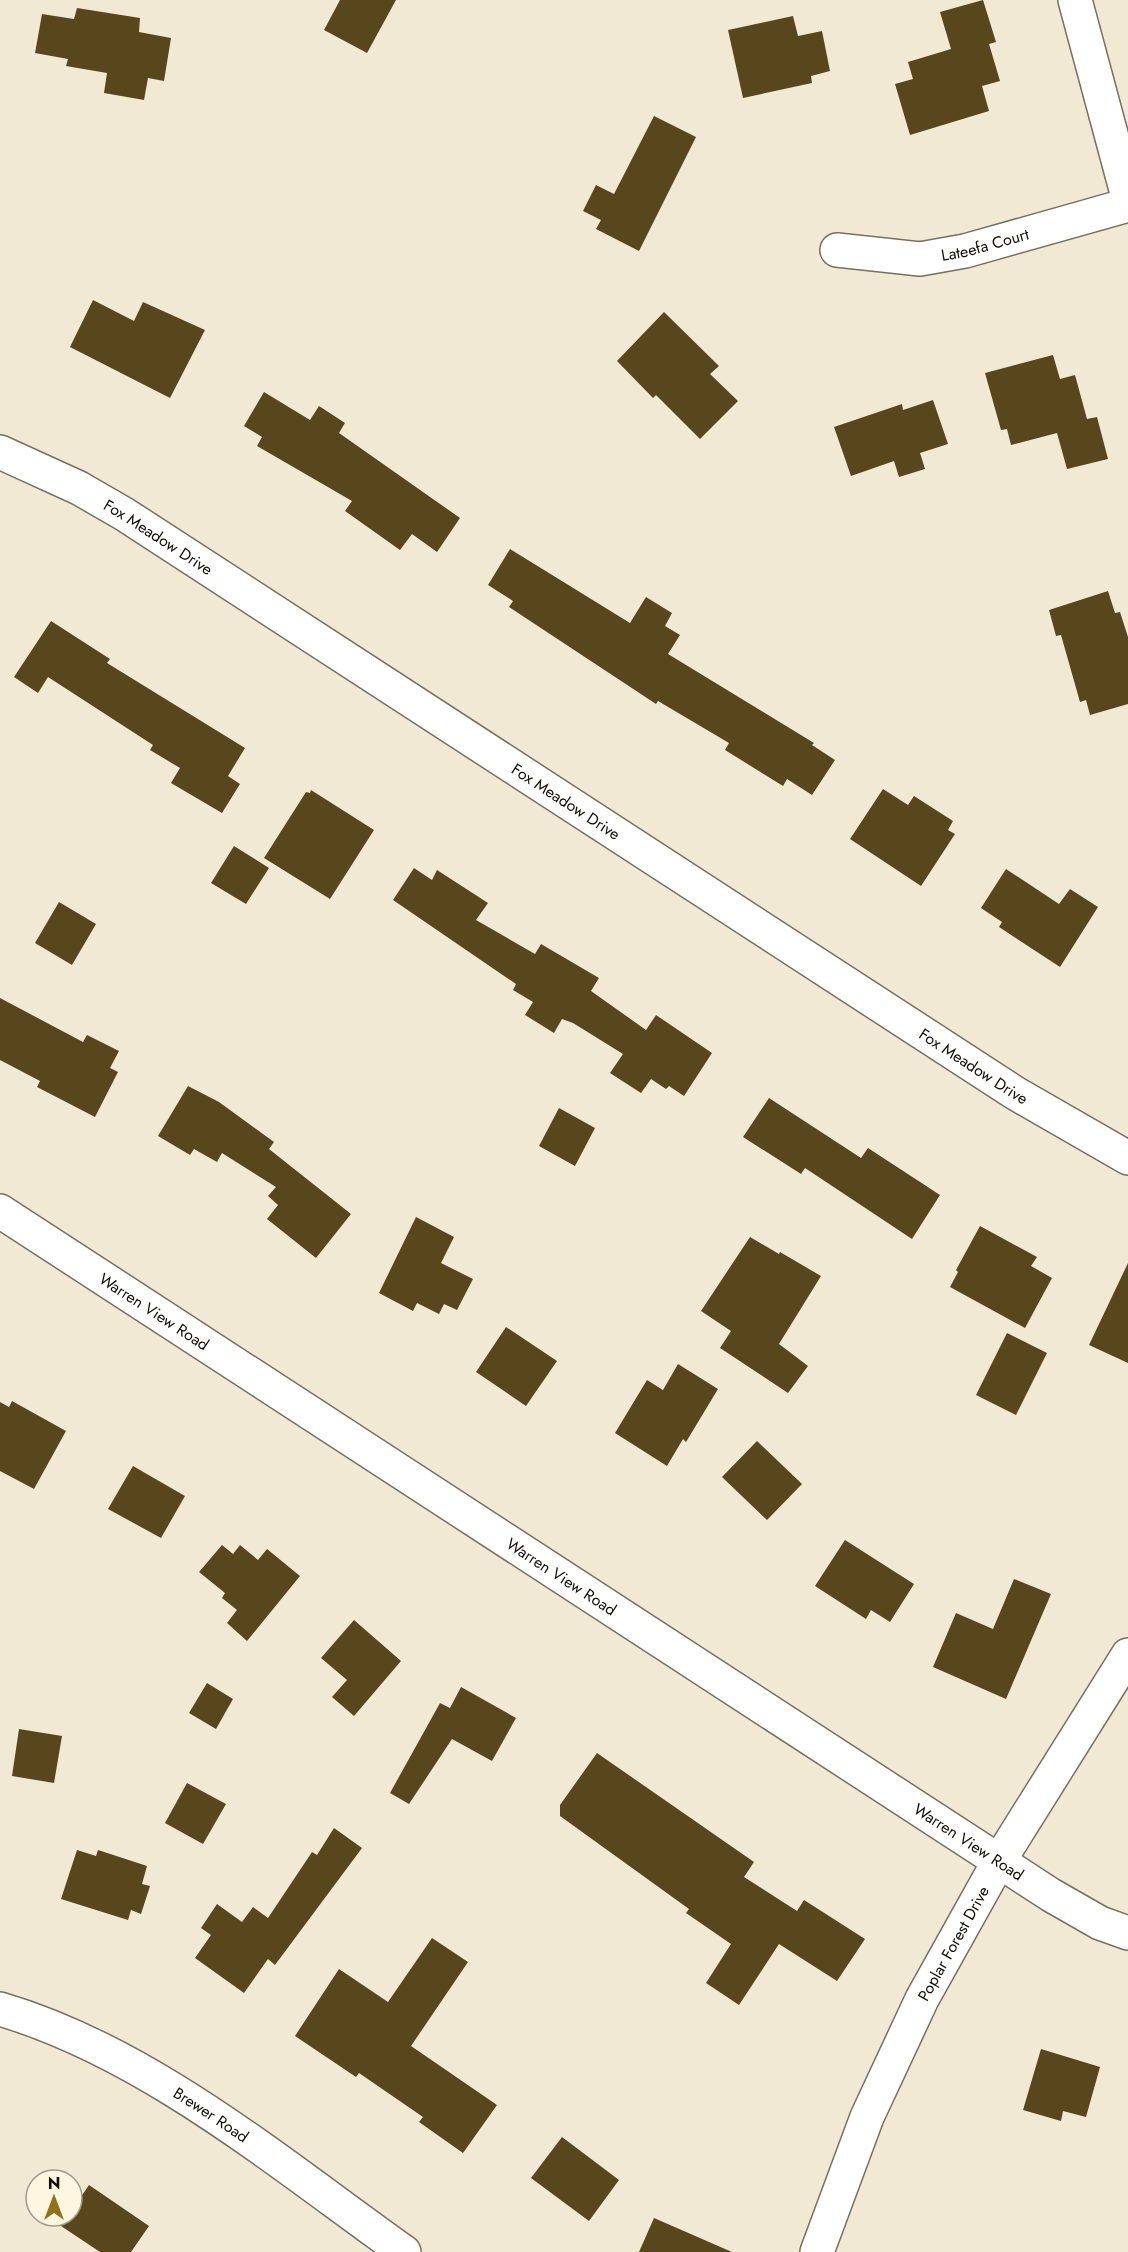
<svg xmlns="http://www.w3.org/2000/svg" width="1128" height="2252" font-family="Jost,sans-serif">
  <style>
    .building { fill: #58471c }
    .lines { fill: none; stroke-linecap: round; stroke-linejoin: round }
    .street-casing { stroke: #77705e; stroke-width: 36 }
    .street { stroke: #fff; stroke-width: 33 }
    .labels { text-anchor: middle; stroke-width: 6; stroke-linejoin: round; paint-order: stroke }
    .street-label { font-size: 16px; fill: #110e08; stroke: #fff6e2 }
  </style>
  <rect width="100%" height="100%" fill="#f2e9d5"/>
  <!-- building -->
  <g class="building">
    <path d="M 340,0 L 396,0 L 367,53 L 324,30 Z"/>
    <path d="M 983,0 L 996,42 L 989,44 L 1000,81 L 982,86 L 989,111 L 910,135 L 895,84 L 913,79 L 908,62 L 951,49 L 940,12 Z"/>
    <path d="M 77,8 L 140,18 L 139,32 L 171,38 L 164,81 L 148,78 L 144,100 L 104,93 L 107,73 L 66,66 L 68,59 L 35,53 L 42,14 L 74,19 Z"/>
    <path d="M 793,16 L 798,36 L 822,31 L 830,71 L 811,76 L 812,83 L 743,98 L 728,30 Z"/>
    <path d="M 654,116 L 696,137 L 639,251 L 596,229 L 601,220 L 583,211 L 596,185 L 614,194 Z"/>
    <path d="M 93,300 L 134,321 L 143,302 L 205,330 L 170,398 L 70,347 Z"/>
    <path d="M 664,312 L 719,366 L 710,374 L 738,401 L 700,439 L 656,395 L 653,398 L 617,361 Z"/>
    <path d="M 1053,355 L 1060,379 L 1075,375 L 1087,419 L 1097,417 L 1108,459 L 1067,469 L 1057,433 L 1011,445 L 1007,429 L 1001,430 L 985,373 Z"/>
    <path d="M 264,392 L 310,420 L 319,406 L 345,423 L 339,433 L 460,518 L 437,552 L 412,534 L 400,550 L 345,511 L 352,501 L 257,446 L 262,437 L 244,426 Z"/>
    <path d="M 933,400 L 948,444 L 920,453 L 925,469 L 899,477 L 894,461 L 851,476 L 834,427 L 902,404 L 903,410 Z"/>
    <path d="M 510,549 L 630,623 L 646,597 L 672,613 L 665,626 L 680,635 L 668,654 L 814,743 L 812,745 L 835,760 L 812,795 L 787,779 L 783,786 L 725,750 L 729,743 L 658,701 L 656,704 L 509,607 L 513,601 L 488,585 Z"/>
    <path d="M 1108,591 L 1115,613 L 1120,612 L 1128,637 L 1128,704 L 1090,715 L 1086,700 L 1080,702 L 1061,635 L 1056,636 L 1049,610 Z"/>
    <path d="M 51,621 L 110,659 L 107,663 L 245,748 L 228,776 L 240,784 L 222,813 L 171,783 L 180,768 L 150,750 L 153,745 L 48,677 L 38,693 L 14,677 Z"/>
    <path d="M 883,789 L 908,805 L 914,796 L 953,821 L 948,830 L 955,834 L 921,886 L 850,839 Z"/>
    <path d="M 311,790 L 374,830 L 330,899 L 264,858 L 306,792 L 310,793 Z"/>
    <path d="M 234,846 L 269,868 L 246,904 L 211,883 Z"/>
    <path d="M 414,868 L 432,880 L 437,870 L 488,903 L 476,920 L 535,954 L 541,944 L 599,978 L 591,991 L 646,1030 L 656,1015 L 712,1053 L 684,1096 L 669,1086 L 666,1089 L 651,1079 L 641,1093 L 610,1073 L 623,1054 L 573,1023 L 562,1019 L 554,1033 L 525,1015 L 533,1002 L 513,990 L 516,984 L 393,900 Z"/>
    <path d="M 1006,869 L 1059,904 L 1070,889 L 1098,907 L 1060,967 L 999,927 L 1002,922 L 981,908 Z"/>
    <path d="M 59,902 L 96,924 L 72,965 L 35,943 Z"/>
    <path d="M 0,998 L 83,1042 L 87,1035 L 119,1051 L 110,1068 L 118,1072 L 95,1117 L 37,1087 L 40,1081 L 0,1060 Z"/>
    <path d="M 188,1086 L 219,1102 L 274,1142 L 269,1149 L 351,1214 L 316,1258 L 267,1219 L 278,1205 L 268,1196 L 276,1187 L 222,1153 L 217,1162 L 194,1149 L 190,1155 L 158,1136 Z"/>
    <path d="M 769,1098 L 861,1158 L 868,1148 L 940,1195 L 912,1239 L 805,1168 L 801,1174 L 743,1137 Z"/>
    <path d="M 559,1108 L 595,1128 L 575,1166 L 539,1146 Z"/>
    <path d="M 416,1217 L 454,1237 L 441,1263 L 473,1279 L 457,1310 L 444,1304 L 439,1314 L 417,1303 L 413,1311 L 379,1293 Z"/>
    <path d="M 980,1226 L 1037,1257 L 1031,1266 L 1052,1278 L 1025,1328 L 950,1287 L 958,1272 L 956,1270 Z"/>
    <path d="M 750,1237 L 779,1254 L 780,1252 L 821,1276 L 779,1344 L 808,1366 L 788,1393 L 720,1348 L 731,1331 L 701,1311 Z"/>
    <path d="M 1128,1263 L 1128,1363 L 1089,1345 Z"/>
    <path d="M 506,1327 L 557,1361 L 526,1406 L 476,1372 Z"/>
    <path d="M 1007,1333 L 1047,1353 L 1016,1415 L 976,1395 Z"/>
    <path d="M 678,1364 L 718,1389 L 686,1442 L 683,1439 L 667,1466 L 615,1433 L 647,1380 L 663,1390 Z"/>
    <path d="M 12,1401 L 66,1431 L 34,1489 L 0,1471 L 0,1402 L 9,1407 Z"/>
    <path d="M 757,1441 L 802,1484 L 767,1520 L 722,1477 Z"/>
    <path d="M 133,1466 L 185,1496 L 161,1538 L 108,1509 Z"/>
    <path d="M 845,1540 L 914,1584 L 890,1622 L 871,1610 L 866,1619 L 815,1586 Z"/>
    <path d="M 222,1545 L 233,1554 L 240,1545 L 258,1560 L 267,1549 L 300,1576 L 247,1641 L 227,1623 L 237,1610 L 222,1598 L 225,1593 L 199,1572 Z"/>
    <path d="M 1014,1579 L 1051,1594 L 1006,1699 L 933,1667 L 956,1613 L 993,1629 Z"/>
    <path d="M 354,1620 L 401,1661 L 354,1716 L 332,1697 L 347,1680 L 321,1658 Z"/>
    <path d="M 207,1683 L 233,1699 L 216,1729 L 189,1713 Z"/>
    <path d="M 461,1687 L 516,1718 L 492,1761 L 452,1739 L 409,1804 L 390,1793 L 440,1703 L 450,1708 Z"/>
    <path d="M 19,1729 L 62,1736 L 54,1783 L 12,1776 Z"/>
    <path d="M 597,1753 L 754,1862 L 744,1877 L 797,1911 L 804,1900 L 865,1939 L 837,1981 L 779,1944 L 739,2005 L 706,1983 L 731,1944 L 686,1913 L 689,1909 L 560,1816 L 560,1805 Z"/>
    <path d="M 187,1783 L 226,1804 L 203,1844 L 165,1823 Z"/>
    <path d="M 334,1828 L 362,1848 L 275,1965 L 268,1959 L 244,1993 L 195,1958 L 211,1935 L 201,1928 L 217,1904 L 242,1922 L 253,1907 L 268,1918 L 312,1852 L 317,1855 Z"/>
    <path d="M 77,1850 L 96,1856 L 98,1850 L 147,1866 L 142,1884 L 150,1886 L 141,1914 L 131,1910 L 128,1920 L 61,1899 Z"/>
    <path d="M 432,1938 L 468,1962 L 411,2046 L 497,2105 L 463,2153 L 419,2122 L 423,2117 L 359,2073 L 356,2077 L 295,2036 L 339,1969 L 388,2002 Z"/>
    <path d="M 1041,2049 L 1100,2067 L 1086,2117 L 1063,2111 L 1061,2121 L 1023,2110 Z"/>
    <path d="M 562,2137 L 619,2180 L 589,2221 L 531,2178 Z"/>
    <path d="M 89,2185 L 149,2226 L 131,2252 L 100,2252 L 61,2226 L 68,2216 L 72,2216 L 72,2210 Z"/>
    <path d="M 654,2218 L 732,2252 L 639,2252 Z"/>
  </g>
  <g class="lines">
    <!-- street casing -->
    <g class="street-casing">
      <g id="street">
        <path d="M 1075,0 L 1128,197"/>
        <path id="s1" d="M 837,250 L 920,259 L 965,251 L 1128,205"/>
        <path id="s2" d="M 0,452 L 79,488 L 124,514 L 1015,1093 L 1128,1158"/>
        <path id="s3" d="M 0,1211 L 1051,1895 L 1100,1923 L 1128,1933"/>
        <path id="s4" d="M 0,2009 C 147,2052 280,2164 404,2252"/>
        <path id="s5" d="M 817,2252 L 867,2117 L 922,1999 L 999,1861 L 1128,1655"/>
      </g>
    </g>
    <!-- street -->
    <use href="#street" class="street"/>
  </g>
  <g class="labels">
    <!-- street labels -->
    <g class="street-label">
      <text dy="6" stroke="none"><textPath href="#s1" startOffset="150">Lateefa Court</textPath></text>
      <text dy="6" stroke="none"><textPath href="#s2" startOffset="180">Fox Meadow Drive</textPath></text>
      <text dy="6" stroke="none"><textPath href="#s2" startOffset="666">Fox Meadow Drive</textPath></text>
      <text dy="6" stroke="none"><textPath href="#s2" startOffset="1152">Fox Meadow Drive</textPath></text>
      <text dy="6" stroke="none"><textPath href="#s3" startOffset="184">Warren View Road</textPath></text>
      <text dy="6" stroke="none"><textPath href="#s3" startOffset="670">Warren View Road</textPath></text>
      <text dy="6" stroke="none"><textPath href="#s3" startOffset="1156">Warren View Road</textPath></text>
      <text dy="6" stroke="none"><textPath href="#s5" startOffset="338">Poplar Forest Drive</textPath></text>
      <text dy="6" stroke="none"><textPath href="#s4" startOffset="237">Brewer Road</textPath></text>
    </g>
  </g>
  <!-- north arrow -->
  <g transform="translate(54 2198)"><circle r="28" fill="#fff6e2" stroke="#a0998b" stroke-width="1.5"/>
  <path d="M0-4.5L10 22L0 15L-10 22Z" fill="#927219"/>
  <text y="-9" font-size="16" font-weight="bold" text-anchor="middle" fill="#110e08">N</text>
  </g>
</svg>
